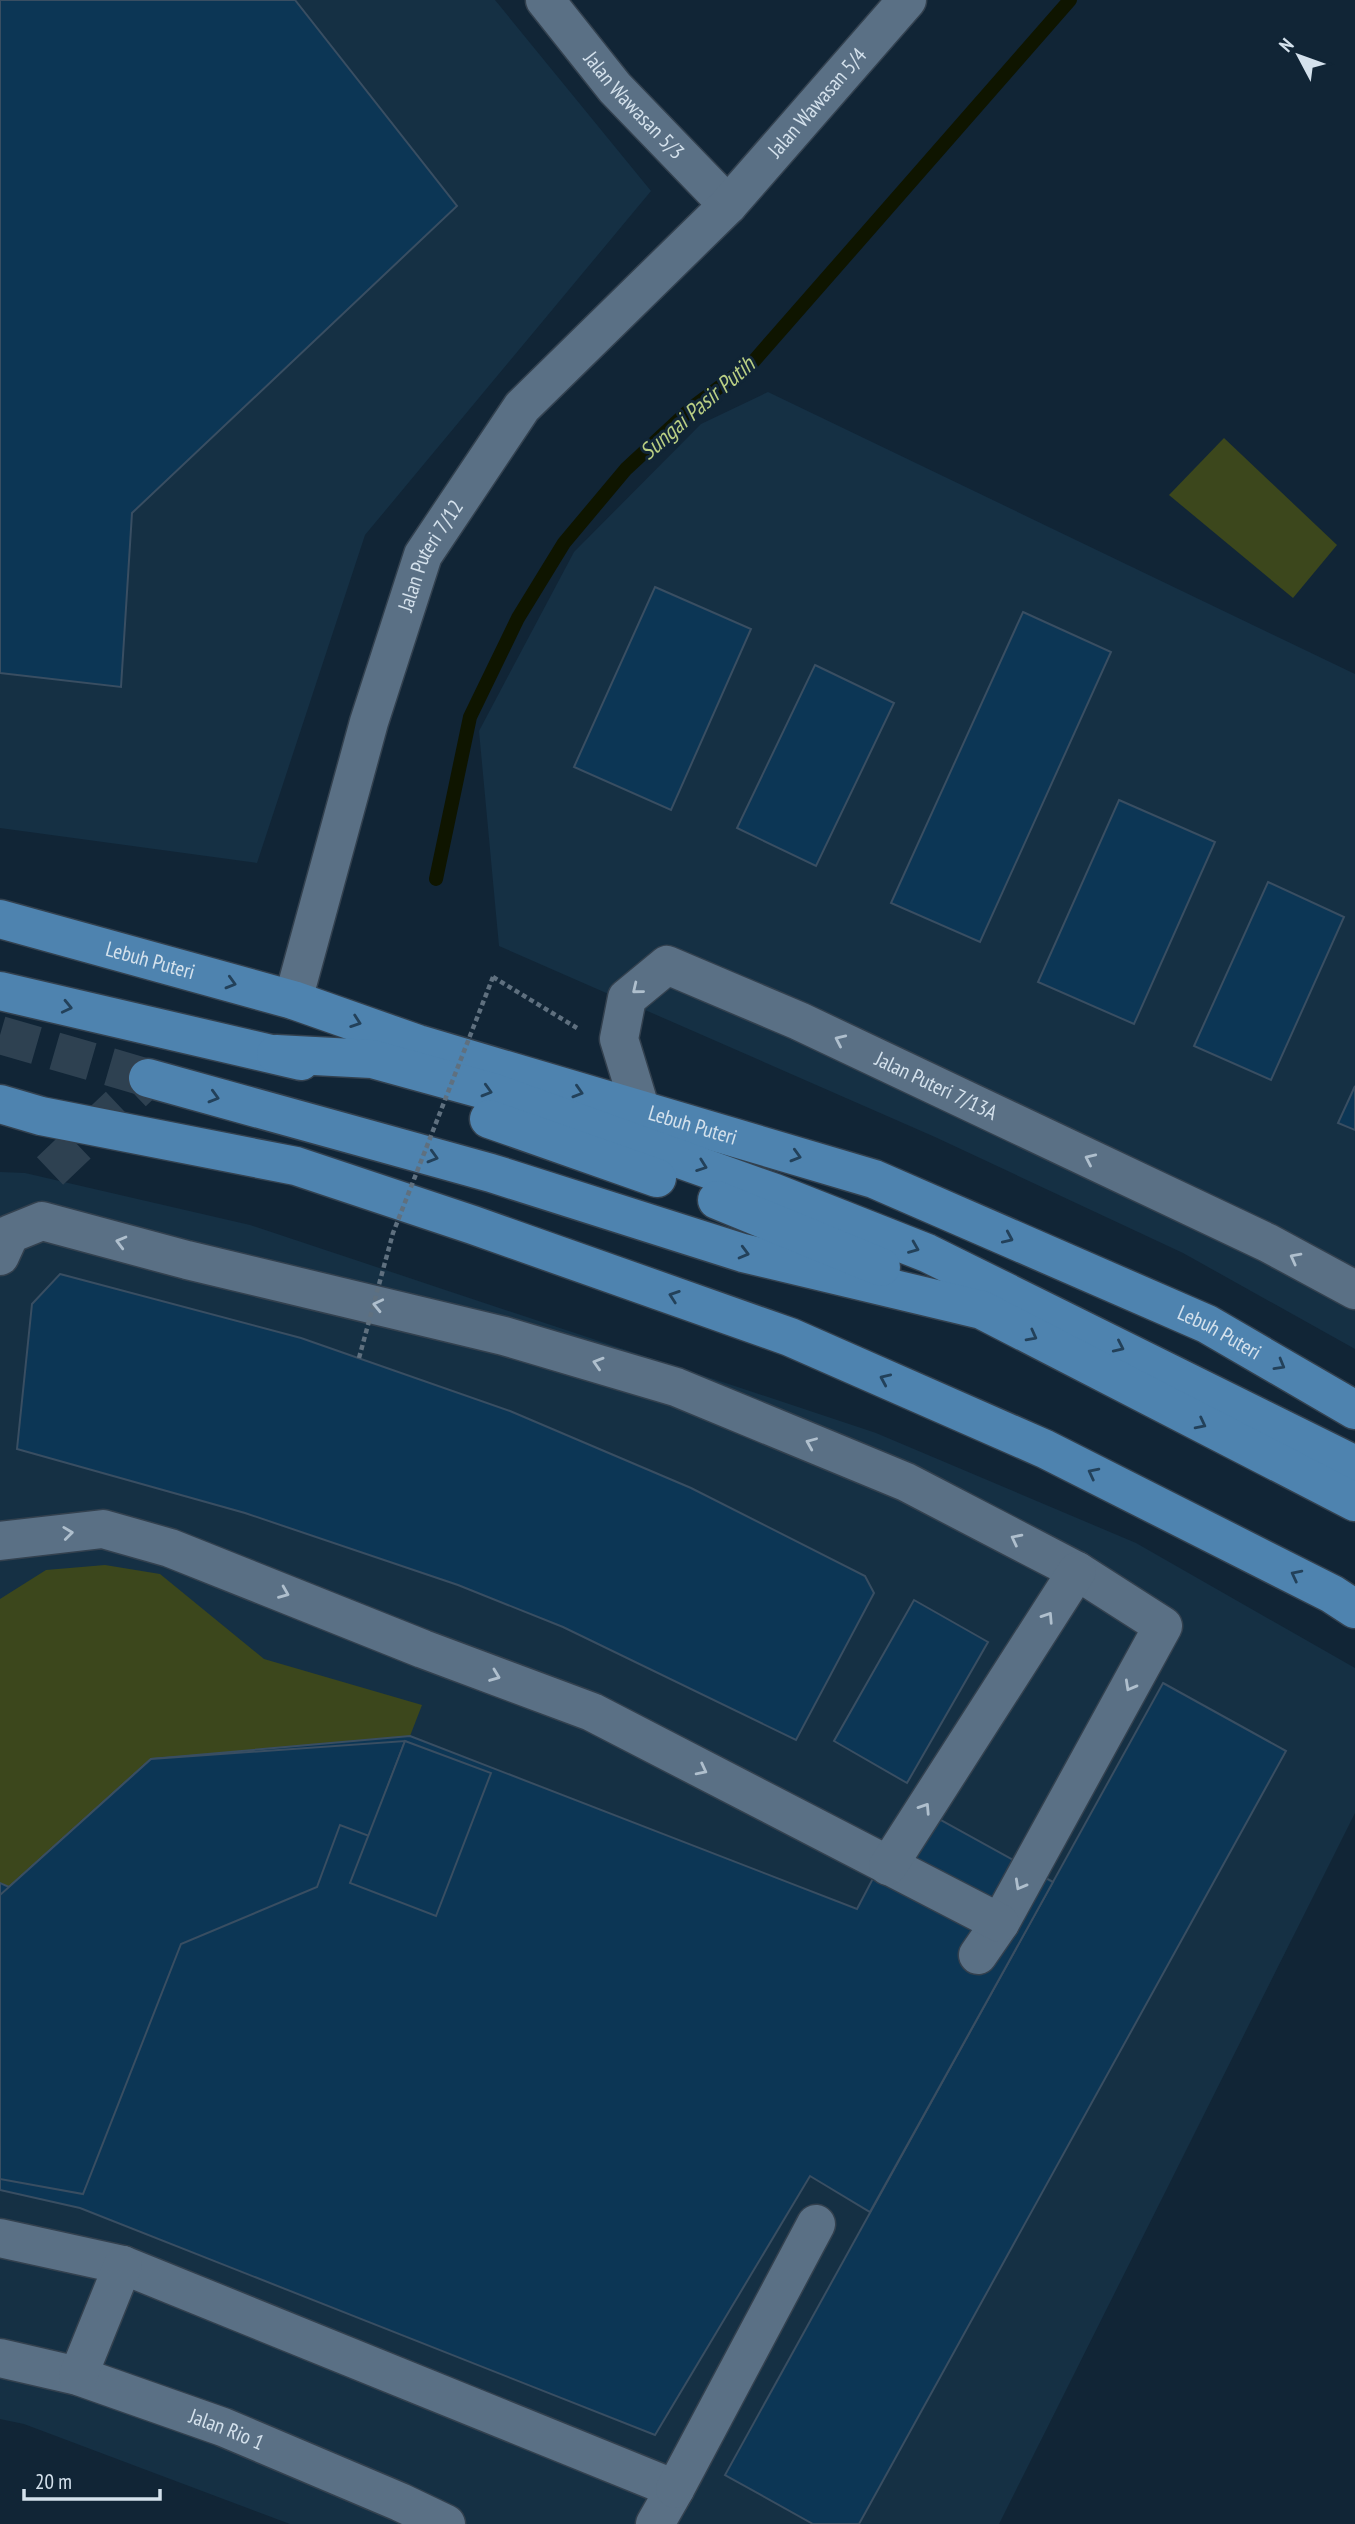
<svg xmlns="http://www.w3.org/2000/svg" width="1355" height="2524" font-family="'PT Sans Narrow',sans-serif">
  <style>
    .built { fill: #153044 }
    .green { fill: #3c471c }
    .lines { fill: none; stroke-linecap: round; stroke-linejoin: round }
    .stream { stroke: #0f1500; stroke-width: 14 }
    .building { fill: #0c3655; stroke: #394e62; stroke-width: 2 }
    .minor-tunnel { stroke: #2e4151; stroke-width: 38; stroke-dasharray: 38 19; stroke-linecap: butt }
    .major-tunnel { stroke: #2e4151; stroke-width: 38; stroke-dasharray: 38 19; stroke-linecap: butt }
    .minor-casing { stroke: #33414f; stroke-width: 41 }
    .major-casing { stroke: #33414f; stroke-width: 41 }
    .path { stroke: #5f707f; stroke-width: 4.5; stroke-dasharray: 5 3.5; stroke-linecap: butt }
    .minor { stroke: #5a7085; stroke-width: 38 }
    .major { stroke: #4e83af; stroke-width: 38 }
    .path-bridge { stroke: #5f707f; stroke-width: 4.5; stroke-dasharray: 5 3.5; stroke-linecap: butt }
    .oneway { stroke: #23415a }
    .oneway2 { stroke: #afbfcd }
    .labels { text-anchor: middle; stroke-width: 6; stroke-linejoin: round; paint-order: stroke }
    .street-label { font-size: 21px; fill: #d4e1ec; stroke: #112536 }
    .water-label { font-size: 23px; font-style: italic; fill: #b9ce83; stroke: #112536 }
  </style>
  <rect width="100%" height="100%" fill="#112536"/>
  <!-- built -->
  <g class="built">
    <path d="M 0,0 L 495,0 L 651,191 L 365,535 L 257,863 L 0,828 Z"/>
    <path d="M 768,392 L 1355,674 L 1355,1349 L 1183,1253 L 935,1137 L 499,946 L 479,731 L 574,552 L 701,424 Z"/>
    <path d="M 0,1172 L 25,1173 L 250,1225 L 876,1433 L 1136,1543 L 1355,1668 L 1355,1813 L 999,2524 L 290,2524 L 24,2424 L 0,2419 Z"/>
  </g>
  <!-- green -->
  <g class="green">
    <path d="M 1224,438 L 1337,545 L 1293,598 L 1169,495 Z"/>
    <path d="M 105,1565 L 160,1574 L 264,1659 L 422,1705 L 410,1736 L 151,1759 L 9,1887 L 0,1883 L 0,1599 L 46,1570 Z"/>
  </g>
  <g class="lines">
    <!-- stream -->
    <path class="stream" d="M 436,879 L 470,717 L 518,618 L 564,543 L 626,469 L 694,406 L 753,362 L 1070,0"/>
  </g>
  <!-- building -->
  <g class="building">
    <path d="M 0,0 L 295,0 L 457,206 L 132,513 L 121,687 L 0,673 Z"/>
    <path d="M 655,587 L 751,629 L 671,810 L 574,767 Z"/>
    <path d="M 1023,612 L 1111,652 L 980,942 L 891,903 Z"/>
    <path d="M 815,665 L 894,703 L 816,866 L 737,828 Z"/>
    <path d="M 1119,800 L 1215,842 L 1134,1024 L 1038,982 Z"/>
    <path d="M 1268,882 L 1344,917 L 1271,1080 L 1194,1046 Z"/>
    <path d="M 1355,1086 L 1355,1130 L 1338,1123 Z"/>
    <path d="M 60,1274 L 301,1338 L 510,1411 L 691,1488 L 865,1576 L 874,1593 L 796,1740 L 563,1627 L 458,1585 L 245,1513 L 17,1449 L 32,1304 Z"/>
    <path d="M 914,1600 L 988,1642 L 907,1783 L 834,1741 Z"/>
    <path d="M 1163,1683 L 1286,1751 L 859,2524 L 813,2524 L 725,2475 Z"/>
    <path d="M 410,1736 L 857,1909 L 912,1804 L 1053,1882 L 870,2212 L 810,2176 L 655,2435 L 80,2208 L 0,2190 L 0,1883 L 9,1887 L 151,1759 Z"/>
    <path d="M 405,1741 L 369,1836 L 340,1825 L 317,1887 L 181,1944 L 83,2194 L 0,2179 L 0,1895 L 151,1759 Z"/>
    <path d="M 405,1741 L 491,1773 L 436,1916 L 350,1883 Z"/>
  </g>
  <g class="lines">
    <!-- minor-tunnel -->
    <path class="minor-tunnel" d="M 50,1171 L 148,1078"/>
    <!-- major-tunnel -->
    <path class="major-tunnel" d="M 0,1035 L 148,1078"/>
    <!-- minor casing -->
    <g class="minor-casing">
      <g id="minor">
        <path id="s1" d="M 545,0 L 615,88 L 728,205"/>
        <path id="s2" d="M 293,1000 L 369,722 L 423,555 L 522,407 L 728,205 L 907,0"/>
        <path id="s3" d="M 641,1111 L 619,1039 L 627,998 L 667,965 L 799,1021 L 1268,1243 L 1355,1290"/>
        <path d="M 0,1256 L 10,1234 L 42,1221 L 187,1260 L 504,1336 L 676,1387 L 906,1482 L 1077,1571 L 1163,1626 L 1000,1923 L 978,1955"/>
        <path d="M 0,1541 L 103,1529 L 170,1548 L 423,1649 L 592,1712 L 1000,1923"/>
        <path d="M 888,1866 L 1077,1571"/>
        <path d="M 0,2238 L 123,2265 L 675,2489 L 655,2524"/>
        <path id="s4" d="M 0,2358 L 78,2376 L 223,2427 L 400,2502 L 446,2524"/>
        <path d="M 78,2376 L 123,2265"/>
        <path d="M 675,2489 L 816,2224"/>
      </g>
    </g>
    <!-- major casing -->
    <g class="major-casing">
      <g id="major">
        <path id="s5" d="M 0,919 L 293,1000 L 418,1044 L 874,1179 L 1207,1324 L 1355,1410"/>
        <path d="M 0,991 L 301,1061"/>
        <path d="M 276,1054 L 372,1059 L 492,1092 L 775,1193 L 927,1253 L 1355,1465"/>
        <path d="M 148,1078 L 491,1173 L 743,1253 L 982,1310 L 1355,1502"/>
        <path d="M 0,1104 L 41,1116 L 296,1166 L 473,1225 L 790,1337 L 1045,1449 L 1332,1594 L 1355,1609"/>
        <path d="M 489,1119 L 657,1178"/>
        <path d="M 717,1200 L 881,1267"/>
      </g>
    </g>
    <!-- path -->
    <path class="path" d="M 493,977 L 577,1028"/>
    <!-- minor -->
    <use href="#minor" class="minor"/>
    <!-- major -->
    <use href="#major" class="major"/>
    <!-- path-bridge -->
    <path class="path-bridge" d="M 359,1358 L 393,1233 L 493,977"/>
  </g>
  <!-- one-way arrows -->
  <defs><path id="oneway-chevron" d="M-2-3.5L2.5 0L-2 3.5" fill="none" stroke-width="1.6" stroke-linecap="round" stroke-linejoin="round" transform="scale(1.75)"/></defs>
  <g class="oneway">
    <use href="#oneway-chevron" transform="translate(231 983) rotate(16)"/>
    <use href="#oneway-chevron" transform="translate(67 1007) rotate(13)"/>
    <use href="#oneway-chevron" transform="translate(356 1022) rotate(19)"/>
    <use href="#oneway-chevron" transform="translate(487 1091) rotate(16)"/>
    <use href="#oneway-chevron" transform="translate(578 1092) rotate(17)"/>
    <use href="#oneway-chevron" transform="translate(214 1097) rotate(16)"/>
    <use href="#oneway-chevron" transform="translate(796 1156) rotate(16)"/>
    <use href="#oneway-chevron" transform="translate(433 1157) rotate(16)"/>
    <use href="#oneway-chevron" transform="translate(702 1166) rotate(20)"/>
    <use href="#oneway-chevron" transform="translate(1008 1238) rotate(24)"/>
    <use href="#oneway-chevron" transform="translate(914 1248) rotate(22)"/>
    <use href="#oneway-chevron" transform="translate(744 1253) rotate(15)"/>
    <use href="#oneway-chevron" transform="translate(674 1296) rotate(-161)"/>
    <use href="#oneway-chevron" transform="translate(1032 1336) rotate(28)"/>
    <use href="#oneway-chevron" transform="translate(1119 1347) rotate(25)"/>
    <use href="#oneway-chevron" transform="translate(1280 1365) rotate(30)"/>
    <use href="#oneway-chevron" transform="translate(885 1379) rotate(-156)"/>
    <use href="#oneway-chevron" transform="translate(1201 1424) rotate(27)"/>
    <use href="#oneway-chevron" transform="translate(1093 1473) rotate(-153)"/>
    <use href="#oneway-chevron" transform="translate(1296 1575) rotate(-153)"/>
  </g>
  <g class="oneway2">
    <use href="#oneway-chevron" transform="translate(637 989) rotate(141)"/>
    <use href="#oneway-chevron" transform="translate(840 1040) rotate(-155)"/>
    <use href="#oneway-chevron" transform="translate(1090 1159) rotate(-155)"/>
    <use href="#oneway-chevron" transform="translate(121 1242) rotate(-165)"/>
    <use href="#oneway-chevron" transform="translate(1295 1258) rotate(-152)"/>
    <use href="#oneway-chevron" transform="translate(378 1305) rotate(-167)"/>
    <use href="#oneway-chevron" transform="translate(598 1363) rotate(-163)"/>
    <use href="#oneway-chevron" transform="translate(811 1443) rotate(-157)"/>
    <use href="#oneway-chevron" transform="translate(68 1533) rotate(-7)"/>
    <use href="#oneway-chevron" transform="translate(1016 1539) rotate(-153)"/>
    <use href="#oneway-chevron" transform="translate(284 1593) rotate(22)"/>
    <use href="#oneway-chevron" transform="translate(1048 1617) rotate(-57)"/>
    <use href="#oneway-chevron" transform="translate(495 1676) rotate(21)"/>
    <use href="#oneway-chevron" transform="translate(1130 1686) rotate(119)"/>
    <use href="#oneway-chevron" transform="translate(702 1770) rotate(27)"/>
    <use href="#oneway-chevron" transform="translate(925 1808) rotate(-57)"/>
    <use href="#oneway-chevron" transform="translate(1020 1885) rotate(119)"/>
  </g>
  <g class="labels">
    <!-- street labels -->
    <g class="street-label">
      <text dy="7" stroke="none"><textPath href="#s2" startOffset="1066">Jalan Wawasan 5/4</textPath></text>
      <text dy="7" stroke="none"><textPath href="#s1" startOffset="138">Jalan Wawasan 5/3</textPath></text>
      <text dy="7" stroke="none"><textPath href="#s2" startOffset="466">Jalan Puteri 7/12</textPath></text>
      <text dy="7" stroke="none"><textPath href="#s5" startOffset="156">Lebuh Puteri</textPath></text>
      <text dy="7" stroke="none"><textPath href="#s3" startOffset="464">Jalan Puteri 7/13A</textPath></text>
      <text dy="7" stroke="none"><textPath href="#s5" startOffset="723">Lebuh Puteri</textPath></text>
      <text dy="7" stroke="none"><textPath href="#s5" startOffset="1290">Lebuh Puteri</textPath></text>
      <text dy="7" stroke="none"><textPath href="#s4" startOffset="238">Jalan Rio 1</textPath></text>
    </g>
    <!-- water labels -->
    <g class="water-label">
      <text transform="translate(697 408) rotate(-41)" y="8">Sungai Pasir Putih</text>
    </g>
  </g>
  <!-- north arrow -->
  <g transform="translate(1299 56) rotate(311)" stroke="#112536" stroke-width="5" paint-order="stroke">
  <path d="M0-5L12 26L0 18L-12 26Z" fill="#d4e1ec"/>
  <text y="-10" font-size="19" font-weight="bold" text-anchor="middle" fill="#d4e1ec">N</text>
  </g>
  <!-- scale -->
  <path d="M24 2489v10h136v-10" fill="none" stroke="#d4e1ec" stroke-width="3.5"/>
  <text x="35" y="2489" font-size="21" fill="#d4e1ec" stroke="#112536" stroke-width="5" paint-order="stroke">20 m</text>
</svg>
